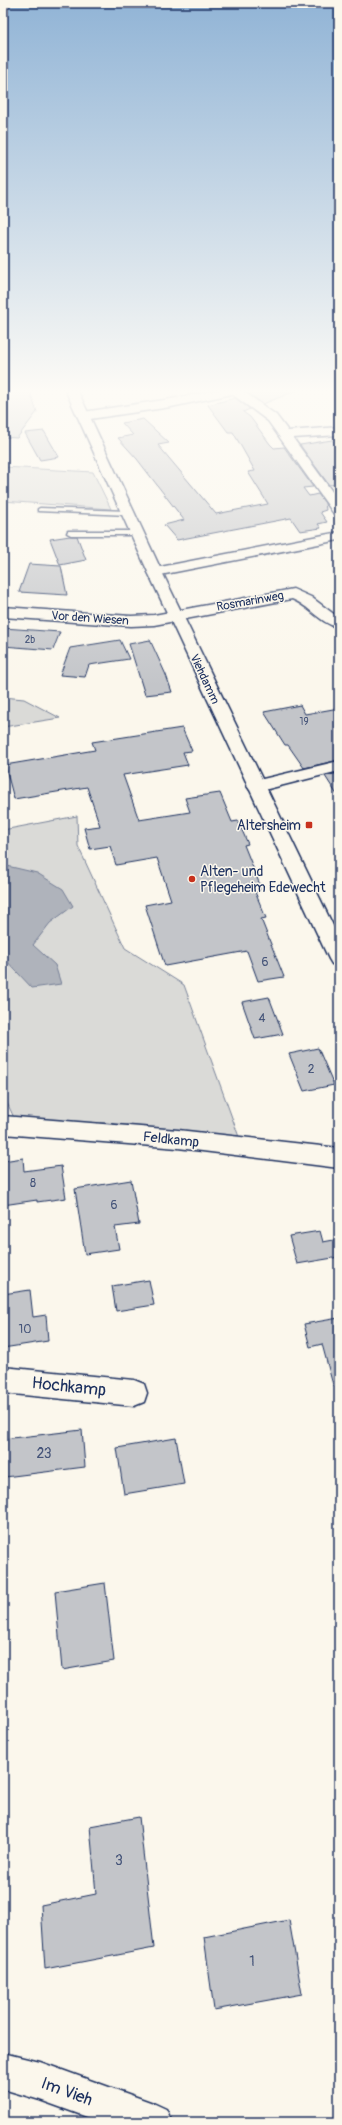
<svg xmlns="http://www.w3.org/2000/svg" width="342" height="2125" font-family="Pangolin,sans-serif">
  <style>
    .green { fill: #dadad7; stroke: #7a849a }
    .water { fill: #afb3bb; stroke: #747e96 }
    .building { fill: #c3c5c9; stroke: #1b2f5e }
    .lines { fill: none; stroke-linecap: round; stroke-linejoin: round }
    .service-casing { stroke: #1b2f5e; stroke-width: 3 }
    .minor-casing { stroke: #1b2f5e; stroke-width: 3 }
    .secondary-casing { stroke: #1b2f5e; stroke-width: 3 }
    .service { fill: #fbf7ec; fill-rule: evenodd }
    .minor { fill: #fbf7ec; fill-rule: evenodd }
    .secondary { fill: #fbf7ec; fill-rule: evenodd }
    .poi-dot { fill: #c8321e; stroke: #fbf7ec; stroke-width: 1.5 }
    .labels { text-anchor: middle; stroke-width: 3; stroke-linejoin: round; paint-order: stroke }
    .far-number-label { font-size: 10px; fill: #455479 }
    .far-street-label { font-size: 12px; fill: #1b2f5e; stroke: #fbf7ec }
    .number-label { font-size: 12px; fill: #455479 }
    .poi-label { font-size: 14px; fill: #1b2f5e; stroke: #fbf7ec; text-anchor: end }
    .street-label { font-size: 14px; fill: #1b2f5e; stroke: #fbf7ec }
    .near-number-label { font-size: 14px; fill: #455479 }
    .near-street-label { font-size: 17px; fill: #1b2f5e; stroke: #fbf7ec }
  </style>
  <rect width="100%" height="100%" fill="#fbf7ec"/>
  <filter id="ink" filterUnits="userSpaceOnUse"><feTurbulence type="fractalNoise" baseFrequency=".025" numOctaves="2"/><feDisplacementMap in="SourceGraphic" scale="8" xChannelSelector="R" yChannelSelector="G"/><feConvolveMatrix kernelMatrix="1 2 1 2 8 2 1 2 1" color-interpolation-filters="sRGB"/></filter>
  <g filter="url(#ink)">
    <!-- green -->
    <g class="green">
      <path d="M 3,467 L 93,472 L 111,509 L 3,501 Z"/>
      <path d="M 3,697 L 24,699 L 60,718 L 3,727 Z"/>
      <path d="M 77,816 L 78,846 L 125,948 L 184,985 L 239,1137 L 108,1123 L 16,1122 L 3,1094 L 3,830 Z"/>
    </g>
    <!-- water -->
    <path class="water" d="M 3,865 L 37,873 L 63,889 L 73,906 L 50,923 L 33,945 L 55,965 L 61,984 L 32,988 L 3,957 Z"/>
    <!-- building -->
    <g class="building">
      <path d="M 3,389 L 29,389 L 37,412 L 17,438 L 3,437 Z"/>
      <path d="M 246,389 L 298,389 L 298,390 L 263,404 L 245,391 Z"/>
      <path d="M 235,398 L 250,409 L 243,412 L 250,417 L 270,444 L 274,448 L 284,447 L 313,487 L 303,488 L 309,496 L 318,494 L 325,503 L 326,510 L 320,512 L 327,522 L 318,524 L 321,528 L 300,531 L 291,518 L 177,540 L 164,525 L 184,520 L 137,459 L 118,438 L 133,435 L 122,423 L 143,419 L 169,443 L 158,445 L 216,514 L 268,504 L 248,472 L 255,471 L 233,432 L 228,432 L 208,405 Z"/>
      <path d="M 44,431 L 59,457 L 40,460 L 25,433 Z"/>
      <path d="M 332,440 L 339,449 L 339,484 L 329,485 L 300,445 Z"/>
      <path d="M 70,536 L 77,536 L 86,560 L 60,565 L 50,539 Z"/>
      <path d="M 29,564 L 61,566 L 67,595 L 19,592 Z"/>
      <path d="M 3,628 L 60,632 L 53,650 L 3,646 Z"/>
      <path d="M 120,640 L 129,659 L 89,665 L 85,677 L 60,675 L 70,648 Z"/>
      <path d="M 150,640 L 166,675 L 172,692 L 145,695 L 129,644 Z"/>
      <path d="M 300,705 L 305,714 L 339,708 L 339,760 L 304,768 L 288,745 L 285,745 L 264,712 Z"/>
      <path d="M 182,728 L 192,751 L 183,752 L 188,765 L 123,775 L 139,820 L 190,812 L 185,798 L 220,793 L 232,822 L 238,821 L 248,844 L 244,845 L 262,890 L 255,892 L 266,918 L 261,919 L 284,977 L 258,981 L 247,951 L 165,966 L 145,905 L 171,900 L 157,858 L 116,865 L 110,846 L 90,849 L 84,828 L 100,826 L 87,787 L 14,799 L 5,765 L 95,750 L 92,742 Z"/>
      <path d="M 339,773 L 339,798 L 325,776 Z"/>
      <path d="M 269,997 L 283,1034 L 255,1039 L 242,1002 Z"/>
      <path d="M 318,1048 L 334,1085 L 304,1091 L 289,1054 Z"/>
      <path d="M 23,1158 L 24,1171 L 61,1166 L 66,1198 L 37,1202 L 37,1200 L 3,1205 L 3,1161 Z"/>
      <path d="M 131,1180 L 139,1224 L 115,1227 L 119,1249 L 85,1254 L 75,1189 Z"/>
      <path d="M 320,1231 L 323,1242 L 339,1239 L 339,1257 L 297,1264 L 289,1236 Z"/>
      <path d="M 149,1280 L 154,1305 L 116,1311 L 112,1286 Z"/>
      <path d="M 30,1290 L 33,1317 L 46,1315 L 48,1341 L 3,1348 L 3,1294 Z"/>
      <path d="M 339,1318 L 339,1384 L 333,1385 L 322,1344 L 310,1347 L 304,1324 Z"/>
      <path d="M 82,1430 L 85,1467 L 5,1477 L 3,1439 Z"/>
      <path d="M 176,1438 L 184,1484 L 124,1494 L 117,1448 Z"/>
      <path d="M 105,1583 L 114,1661 L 62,1670 L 55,1591 Z"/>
      <path d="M 139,1817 L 154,1948 L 45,1969 L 41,1905 L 96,1894 L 90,1826 Z"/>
      <path d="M 289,1920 L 302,1994 L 214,2010 L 204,1937 Z"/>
    </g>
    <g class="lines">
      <!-- service casing -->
      <g class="service-casing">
        <g id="service">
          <path d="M 40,508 L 128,511 L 131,513 L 128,515 L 38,511 L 38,509 Z"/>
          <path d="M 68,531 L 137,531 L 141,533 L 137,535 L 71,535 L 67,533 Z"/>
        </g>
      </g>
      <!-- minor casing -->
      <g class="minor-casing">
        <g id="minor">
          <path d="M 222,389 L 245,389 L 243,391 L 276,415 L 288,431 L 339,427 L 339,435 L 293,438 L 339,501 L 339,515 L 334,514 L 268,421 L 232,394 L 171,407 L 83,420 L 77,416 L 83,412 L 171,399 Z"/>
          <path d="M 339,532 L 339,540 L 155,576 L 150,575 L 148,572 L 150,569 L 155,568 Z"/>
          <path d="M 293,589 L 311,597 L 339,618 L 339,628 C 318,622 310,606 292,599 L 154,625 L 131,626 L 3,617 L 3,607 L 131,616 L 154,615 Z"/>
          <path d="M 339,761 L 339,771 L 256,792 L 250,790 L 247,786 L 250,782 Z"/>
          <path d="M 3,1116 L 178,1130 L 339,1148 L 339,1168 L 178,1148 L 3,1134 Z"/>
          <path d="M 3,1367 L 134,1380 L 144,1384 L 147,1393 L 144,1402 L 134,1406 L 3,1393 Z"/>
          <path d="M 3,2053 L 40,2062 L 153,2103 L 166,2109 L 172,2122 L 101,2122 L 40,2100 L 3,2089 Z"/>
        </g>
      </g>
      <!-- secondary casing -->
      <g class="secondary-casing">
        <path id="secondary" d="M 65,389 L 77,389 L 162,572 L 339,938 L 339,966 L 332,964 L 329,959 L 148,572 Z"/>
      </g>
      <!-- service -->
      <use href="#service" class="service"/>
      <!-- minor -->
      <use href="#minor" class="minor"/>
      <!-- secondary -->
      <use href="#secondary" class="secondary"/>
    </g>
  </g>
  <!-- sky -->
  <linearGradient id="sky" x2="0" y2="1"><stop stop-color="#91b4d6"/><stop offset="0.57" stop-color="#fdfbf6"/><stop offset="1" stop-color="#fdfbf6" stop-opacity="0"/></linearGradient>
  <rect width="342" height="686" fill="url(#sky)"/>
  <!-- markers -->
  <g class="poi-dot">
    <rect x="305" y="821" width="8" height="8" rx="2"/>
    <circle cx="192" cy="879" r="4"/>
  </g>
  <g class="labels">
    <!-- far-number labels -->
    <g class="far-number-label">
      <text x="30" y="643">2b</text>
      <text x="304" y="725">19</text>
    </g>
    <!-- far-street labels -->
    <g class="far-street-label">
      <text transform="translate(250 601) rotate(-10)" y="4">Rosmarinweg</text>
      <text transform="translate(90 618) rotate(4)" y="4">Vor den Wiesen</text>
      <text transform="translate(205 679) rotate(65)" y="4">Viehdamm</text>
    </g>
    <!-- number labels -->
    <g class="number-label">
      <text x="265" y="966">6</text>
      <text x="262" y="1022">4</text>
      <text x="311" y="1073">2</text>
      <text x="33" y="1187">8</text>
      <text x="114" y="1209">6</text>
      <text x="25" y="1333">10</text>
    </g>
    <!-- poi labels -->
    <g class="poi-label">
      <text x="301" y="830">Altersheim</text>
      <text x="200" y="876" text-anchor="start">Alten- und<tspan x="200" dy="16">Pflegeheim Edewecht</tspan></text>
    </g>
    <!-- street labels -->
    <g class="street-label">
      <text transform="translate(171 1139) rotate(6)" y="5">Feldkamp</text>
    </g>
    <!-- near-number labels -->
    <g class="near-number-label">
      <text x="44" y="1458">23</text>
      <text x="119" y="1865">3</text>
      <text x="252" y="1966">1</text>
    </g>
    <!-- near-street labels -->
    <g class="near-street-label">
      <text transform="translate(69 1386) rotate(6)" y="6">Hochkamp</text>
      <text transform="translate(67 2091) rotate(20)" y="6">Im Vieh</text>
    </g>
  </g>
  <!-- margin -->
  <rect width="342" height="2125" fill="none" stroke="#fbf7ec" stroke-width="16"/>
  <rect x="8" y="8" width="326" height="2109" fill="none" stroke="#1b2f5e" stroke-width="1.5" filter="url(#ink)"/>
</svg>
